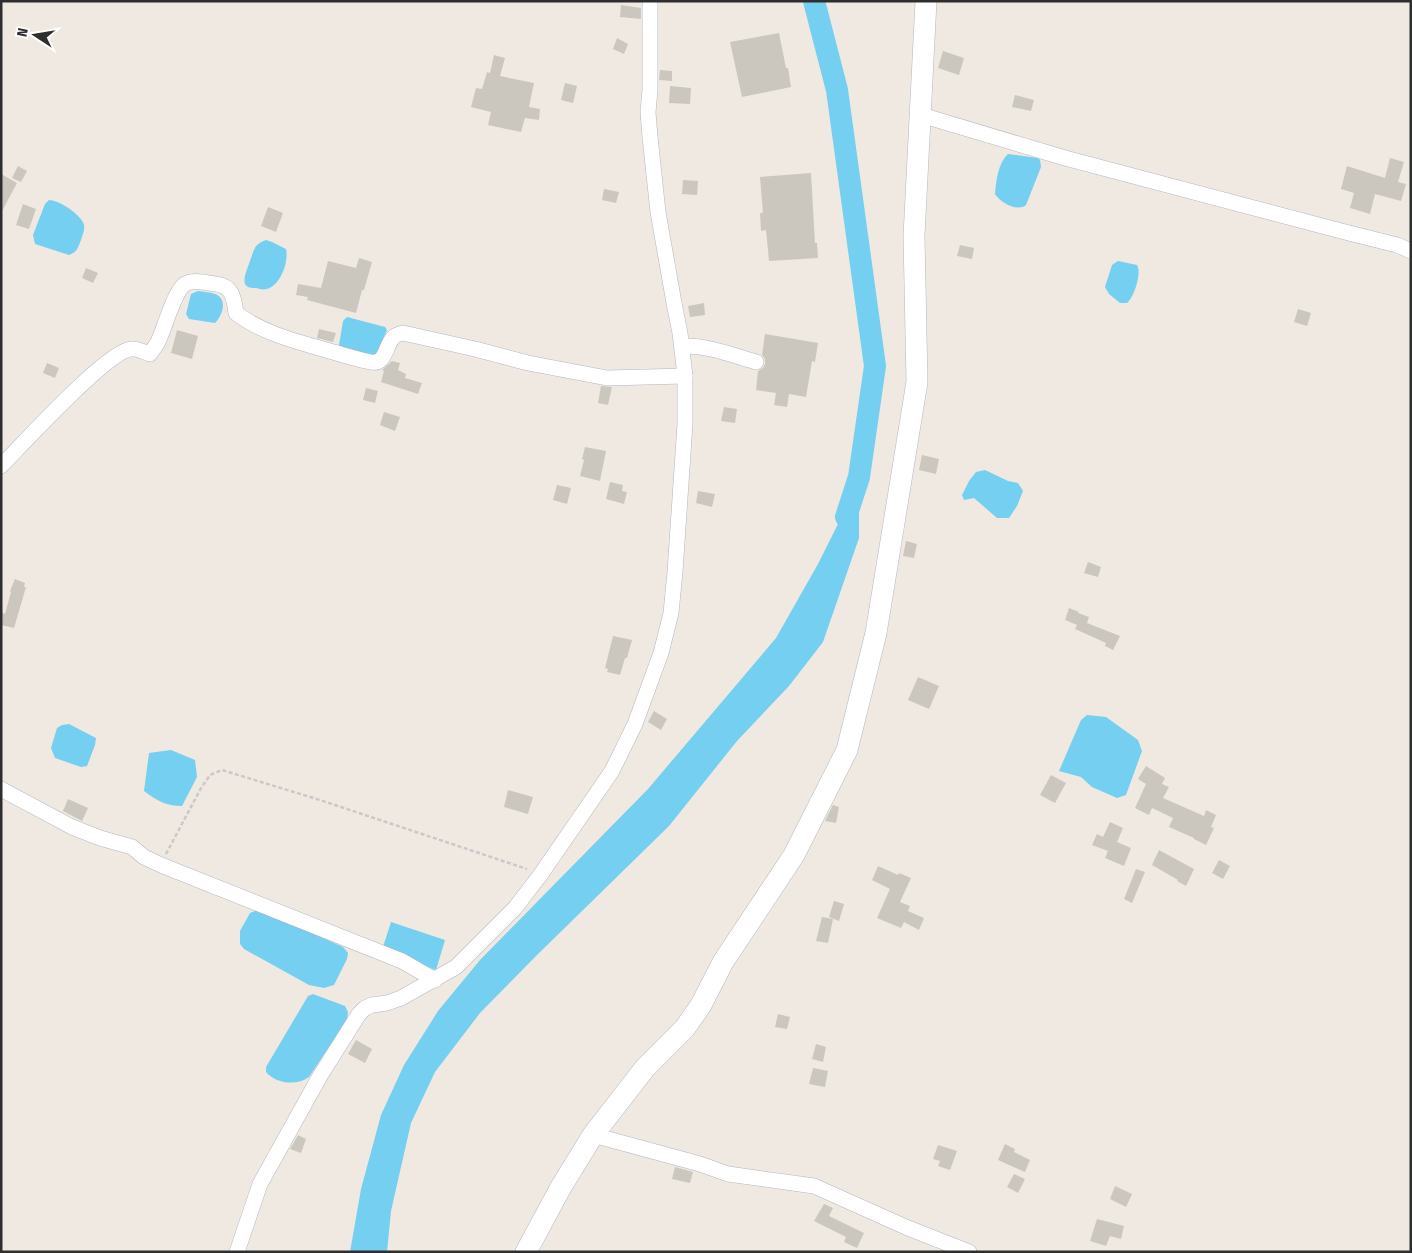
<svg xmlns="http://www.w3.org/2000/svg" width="1412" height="1253" font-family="'Fira Sans Condensed',sans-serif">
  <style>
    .water { fill: #75cff0 }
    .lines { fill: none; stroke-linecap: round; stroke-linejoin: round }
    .river { stroke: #75cff0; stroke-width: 22 }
    .building { fill: #cbc7bf }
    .street-casing { stroke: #b4b7c1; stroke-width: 16 }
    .secondary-casing { stroke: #b4b7c1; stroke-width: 22 }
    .path { stroke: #c9c9c9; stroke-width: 2.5; stroke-dasharray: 4 2.5; stroke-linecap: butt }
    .street { stroke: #fff; stroke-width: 15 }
    .secondary { stroke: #fff; stroke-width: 21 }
  </style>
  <rect width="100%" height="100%" fill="#efe9e1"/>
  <!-- water -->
  <g class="water">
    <path d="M 1008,154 L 1038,158 L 1040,160 L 1041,167 L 1026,205 C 1017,212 1001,203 995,194 C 996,181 998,163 1008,154 Z"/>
    <path d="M 49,200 C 59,200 82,215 84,225 C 85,230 82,236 81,240 C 78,248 77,252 69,255 L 35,244 L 33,235 L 45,204 Z"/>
    <path d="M 266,240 L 272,242 L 286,249 C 289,261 281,285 267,289 C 263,290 260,289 256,288 C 252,288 247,288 245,284 C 243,277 248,267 250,261 C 254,250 254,244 266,240 Z"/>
    <path d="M 1118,261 L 1137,265 C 1142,273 1134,297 1127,303 L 1120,303 L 1109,294 L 1105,287 L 1112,265 Z"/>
    <path d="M 198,291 C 203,292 210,292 215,294 C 228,299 223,315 215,323 L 189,319 L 186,314 L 191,294 Z"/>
    <path d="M 347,317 L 385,327 L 387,330 L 376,355 L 371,355 L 340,347 L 339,345 L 343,321 Z"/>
    <path d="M 985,470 L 1008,481 L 1018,483 L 1023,491 L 1017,506 L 1009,518 L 997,518 L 974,498 L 964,500 L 962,495 L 969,481 L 976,472 Z"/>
    <path d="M 859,482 L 859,538 L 823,642 L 789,686 L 737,741 L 669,826 L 536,956 L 480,1013 L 435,1072 L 411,1123 L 391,1211 L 387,1252 L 350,1252 L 361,1189 L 381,1115 L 404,1065 L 438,1011 L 480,960 L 648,789 L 776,638 L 818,564 Z"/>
    <path d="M 1087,715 L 1106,717 L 1138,740 L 1142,751 L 1126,795 L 1117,798 L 1092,787 L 1081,777 L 1059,771 L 1081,720 Z"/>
    <path d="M 69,724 L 96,738 L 95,745 L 87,766 L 81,767 L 55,758 L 51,748 L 57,728 L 62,725 Z"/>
    <path d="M 171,750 L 195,760 L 197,777 L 182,806 C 166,806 156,800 144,791 L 149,753 Z"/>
    <path d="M 255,911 L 262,911 L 343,947 L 348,953 L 347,959 L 334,985 L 324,988 L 309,985 L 244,949 L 240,944 L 240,931 L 250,913 Z"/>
    <path d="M 391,922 L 445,940 L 436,970 L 382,950 Z"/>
    <path d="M 313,994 L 345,1006 L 348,1012 L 347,1020 L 309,1077 C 297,1086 276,1084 266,1072 L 266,1067 L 308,996 Z"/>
  </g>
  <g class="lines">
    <!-- river -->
    <path class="river" d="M 814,1 L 837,90 L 875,366 L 859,477 L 846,517"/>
  </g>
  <!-- building -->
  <g class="building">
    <path d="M 621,5 L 641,8 L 641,19 L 620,17 Z"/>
    <path d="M 779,33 L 786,68 L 788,68 L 791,87 L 742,97 L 730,42 Z"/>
    <path d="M 617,38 L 628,44 L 624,54 L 613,49 Z"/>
    <path d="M 943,51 L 964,58 L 959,75 L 938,68 Z"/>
    <path d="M 494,55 L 505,58 L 500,76 L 534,83 L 529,107 L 540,109 L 539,120 L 525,118 L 521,132 L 488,125 L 491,112 L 471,107 L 476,88 L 482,89 L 487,72 L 490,73 Z"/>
    <path d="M 660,70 L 672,71 L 672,81 L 659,80 Z"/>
    <path d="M 565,83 L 577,86 L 573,103 L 561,100 Z"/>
    <path d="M 670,86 L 691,88 L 690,104 L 669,103 Z"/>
    <path d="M 1015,95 L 1034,100 L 1031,111 L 1012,107 Z"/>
    <path d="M 1390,158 L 1404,162 L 1398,182 L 1406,184 L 1401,201 L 1375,194 L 1370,214 L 1350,208 L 1354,193 L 1341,189 L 1347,166 L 1385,178 Z"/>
    <path d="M 18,166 L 27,171 L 21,182 L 12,178 Z"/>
    <path d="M 811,173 L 815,243 L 817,243 L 818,258 L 769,261 L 766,230 L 761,231 L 760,213 L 763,213 L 760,177 Z"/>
    <path d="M 1,174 L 17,183 L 1,213 Z"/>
    <path d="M 683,180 L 698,181 L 697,195 L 682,194 Z"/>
    <path d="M 604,189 L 619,192 L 616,203 L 602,200 Z"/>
    <path d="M 23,204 L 36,209 L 29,229 L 16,225 Z"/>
    <path d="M 268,207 L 283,213 L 276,232 L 261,226 Z"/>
    <path d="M 960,245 L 974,248 L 972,259 L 957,256 Z"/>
    <path d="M 359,258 L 372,262 L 364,290 L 362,290 L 356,313 L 307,300 L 308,297 L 296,295 L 298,284 L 321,288 L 328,261 L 356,268 Z"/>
    <path d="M 86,268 L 98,273 L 93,283 L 82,278 Z"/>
    <path d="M 704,303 L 705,315 L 690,317 L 688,306 Z"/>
    <path d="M 1298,309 L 1311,313 L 1307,326 L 1294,322 Z"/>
    <path d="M 319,329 L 336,333 L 333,342 L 317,338 Z"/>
    <path d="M 177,330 L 198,336 L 192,359 L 171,353 Z"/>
    <path d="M 765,334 L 818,343 L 815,362 L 812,361 L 806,397 L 789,394 L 787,407 L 774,405 L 776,393 L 756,390 L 758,371 L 763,368 L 765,364 L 765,359 L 762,355 Z"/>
    <path d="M 392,361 L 400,363 L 398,370 L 406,374 L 405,378 L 422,383 L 418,394 L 381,382 L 384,371 L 382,370 L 388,365 Z"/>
    <path d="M 47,363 L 59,368 L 55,378 L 43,373 Z"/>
    <path d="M 601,386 L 612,387 L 608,405 L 598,403 Z"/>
    <path d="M 366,388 L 378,391 L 375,403 L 363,400 Z"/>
    <path d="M 724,407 L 737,409 L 735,423 L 721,421 Z"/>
    <path d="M 384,412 L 400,417 L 395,431 L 380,425 Z"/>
    <path d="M 585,447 L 606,451 L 600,481 L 580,476 L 584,460 L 582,459 Z"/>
    <path d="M 922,455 L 939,459 L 936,474 L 919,470 Z"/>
    <path d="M 610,482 L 623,485 L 622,491 L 627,492 L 624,504 L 606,499 Z"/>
    <path d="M 557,485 L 571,488 L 567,504 L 553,500 Z"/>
    <path d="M 698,491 L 715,494 L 712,507 L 696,503 Z"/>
    <path d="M 906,541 L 917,544 L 914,558 L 903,556 Z"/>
    <path d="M 1088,562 L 1101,567 L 1098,577 L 1084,573 Z"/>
    <path d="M 15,579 L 25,583 L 24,587 L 26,587 L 14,628 L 1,625 L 1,612 L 5,614 L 11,592 L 10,591 Z"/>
    <path d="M 1069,608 L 1079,612 L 1078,613 L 1089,617 L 1087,623 L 1120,636 L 1113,650 L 1105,646 L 1106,643 L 1075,629 L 1077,625 L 1065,620 Z"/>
    <path d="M 613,636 L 632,640 L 627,658 L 625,658 L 620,675 L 607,672 L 608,669 L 605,668 Z"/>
    <path d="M 918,677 L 939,686 L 929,709 L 908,700 Z"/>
    <path d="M 654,711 L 667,719 L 661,730 L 648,722 Z"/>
    <path d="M 1146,766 L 1165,778 L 1162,784 L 1169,787 L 1163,798 L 1204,816 L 1206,810 L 1216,815 L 1211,827 L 1214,828 L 1206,845 L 1194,839 L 1194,838 L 1169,827 L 1173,818 L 1152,808 L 1149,815 L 1135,808 L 1146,784 L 1138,779 Z"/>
    <path d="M 1051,775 L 1066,783 L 1055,803 L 1040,795 Z"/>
    <path d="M 508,790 L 533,797 L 528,814 L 504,807 Z"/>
    <path d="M 68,799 L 88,808 L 82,821 L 63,811 Z"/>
    <path d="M 833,805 L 839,807 L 836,823 L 825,821 Z"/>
    <path d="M 1110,822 L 1123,828 L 1117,842 L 1131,848 L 1124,866 L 1105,858 L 1108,851 L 1092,845 L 1097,834 L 1103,837 Z"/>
    <path d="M 1159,850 L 1194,869 L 1186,886 L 1177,881 L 1178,880 L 1152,865 Z"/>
    <path d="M 1219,860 L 1230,866 L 1223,879 L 1212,873 Z"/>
    <path d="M 878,866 L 898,875 L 899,873 L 911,878 L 900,902 L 910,906 L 908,911 L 924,918 L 919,930 L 904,922 L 901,928 L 877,918 L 890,889 L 872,880 Z"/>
    <path d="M 1136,869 L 1145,872 L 1132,903 L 1124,899 Z"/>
    <path d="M 834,901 L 844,904 L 839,921 L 829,917 Z"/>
    <path d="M 822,917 L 833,919 L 828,943 L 816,941 Z"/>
    <path d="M 778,1014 L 790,1017 L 787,1029 L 775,1027 Z"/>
    <path d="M 356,1040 L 372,1049 L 365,1063 L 348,1054 Z"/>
    <path d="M 816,1044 L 826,1047 L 823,1062 L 812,1059 Z"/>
    <path d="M 813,1068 L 828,1071 L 825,1087 L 809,1084 Z"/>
    <path d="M 298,1135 L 306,1139 L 301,1153 L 290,1149 Z"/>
    <path d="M 1005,1144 L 1015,1149 L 1014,1152 L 1030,1160 L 1025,1172 L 998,1160 Z"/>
    <path d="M 938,1145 L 957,1151 L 950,1170 L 938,1166 L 940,1161 L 933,1159 Z"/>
    <path d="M 675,1167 L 693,1172 L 690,1183 L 672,1179 Z"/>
    <path d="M 1014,1174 L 1025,1179 L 1018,1193 L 1007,1187 Z"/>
    <path d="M 1115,1186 L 1132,1194 L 1126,1207 L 1110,1199 Z"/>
    <path d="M 824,1204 L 833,1208 L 829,1216 L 864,1233 L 857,1248 L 844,1242 L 846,1237 L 814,1221 Z"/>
    <path d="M 1097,1219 L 1124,1226 L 1121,1239 L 1110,1236 L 1106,1246 L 1090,1241 Z"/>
  </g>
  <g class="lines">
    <!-- street casing -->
    <g class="street-casing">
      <g id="street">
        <path d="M 921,115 L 1065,158 L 1345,232 L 1397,245 L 1411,251"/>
        <path d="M 682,346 C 707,345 732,355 756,362"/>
        <path d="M 1,466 C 22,445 107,351 131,349 C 137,348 144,352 150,354 C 152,350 155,347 157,344 C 164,331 174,291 185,284 C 194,279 207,283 216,284 C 233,286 234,299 236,313 C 262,333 295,341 326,350 C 341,354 355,359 371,362 C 385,365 385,348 392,339 C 394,335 399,334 403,333 L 475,349 L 528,363 L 607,378 L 685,376"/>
        <path d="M 1,789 L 72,827 L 100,838 L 132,847 L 144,857 L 161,865 L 402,961 L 435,980"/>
        <path d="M 593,1135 L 700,1164 L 728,1174 L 814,1186 L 908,1228 L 969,1252"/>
        <path d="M 237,1252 L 260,1184 L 320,1076 L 359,1014 L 365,1008 L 372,1005 L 387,1003 L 401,998 L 456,967 L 515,908 L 541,874 L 612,771 L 635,724 L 661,653 L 671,613 L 675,572 L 685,424 L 685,376 L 680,333 L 674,303 L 658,212 L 650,137 L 648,112 L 650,90 L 650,1"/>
      </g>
    </g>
    <!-- secondary casing -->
    <g class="secondary-casing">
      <path id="secondary" d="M 526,1252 L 561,1187 L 593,1135 L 645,1068 L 685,1028 L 701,1005 L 723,962 L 794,855 L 847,750 L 876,633 L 917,382 L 914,236 L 926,1"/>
    </g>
    <!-- path -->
    <path class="path" d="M 166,854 L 201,788 L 210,775 L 222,770 L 320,800 L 527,869"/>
    <!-- street -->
    <use href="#street" class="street"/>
    <!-- secondary -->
    <use href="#secondary" class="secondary"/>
  </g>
  <!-- border -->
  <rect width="1412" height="1253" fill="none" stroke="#2e2e2e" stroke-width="5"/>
  <!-- north arrow -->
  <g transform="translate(35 35) rotate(282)" stroke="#ffffff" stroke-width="4" paint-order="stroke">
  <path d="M0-4L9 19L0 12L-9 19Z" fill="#2e2e2e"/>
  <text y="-8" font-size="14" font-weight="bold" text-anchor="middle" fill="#2e2e2e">N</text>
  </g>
</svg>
